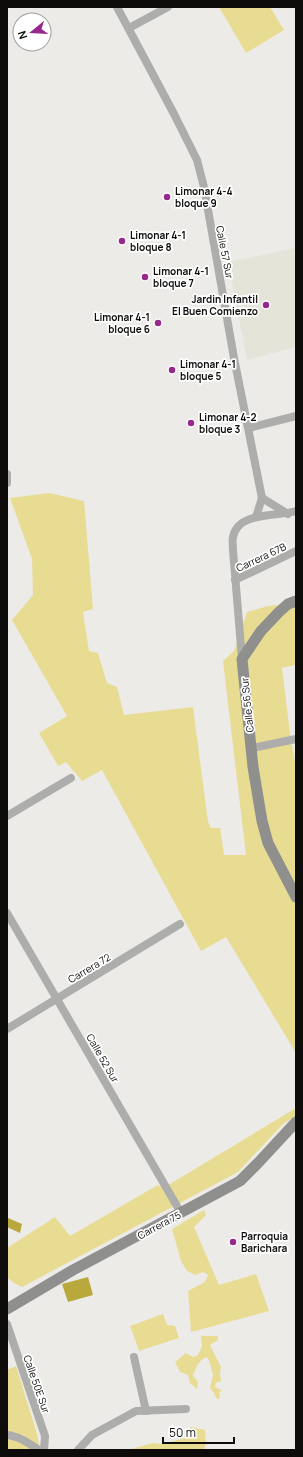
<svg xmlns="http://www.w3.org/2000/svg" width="303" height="1457" font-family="Manrope,sans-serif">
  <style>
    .built { fill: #e5e4d8 }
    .green { fill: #e8dc93 }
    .water { fill: #b9a83c }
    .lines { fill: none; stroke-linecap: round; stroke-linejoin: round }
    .street { stroke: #adadac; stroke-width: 8 }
    .secondary { stroke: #8f8f8d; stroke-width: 11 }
    .poi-dot { fill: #96298b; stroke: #fff; stroke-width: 1.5 }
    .labels { text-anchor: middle; stroke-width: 3.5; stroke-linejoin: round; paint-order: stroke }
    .poi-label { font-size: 10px; font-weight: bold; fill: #0d0c0b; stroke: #fff; text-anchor: start }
    .street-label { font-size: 10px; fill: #0d0c0b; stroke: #fff }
  </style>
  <rect width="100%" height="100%" fill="#ecebe8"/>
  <!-- built -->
  <path class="built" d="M 296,248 L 296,347 L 247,360 L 228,262 Z"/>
  <!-- green -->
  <g class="green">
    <path d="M 219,7 L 270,7 L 284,30 L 246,53 Z"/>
    <path d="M 49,493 L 84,501 L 93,609 L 83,612 L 89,651 L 98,653 L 107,683 L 117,687 L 124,715 L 193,707 L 208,822 L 211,828 L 220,828 L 224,855 L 246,855 L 223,661 L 234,651 L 247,612 L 268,606 L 296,603 L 296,665 L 282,668 L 290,733 L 296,769 L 296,1053 L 226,937 L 201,951 L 102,770 L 82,781 L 66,762 L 58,766 L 39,733 L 67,716 L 12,620 L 33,595 L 32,559 L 10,498 Z"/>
    <path d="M 296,1108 L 296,1116 L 283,1124 L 238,1172 L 22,1287 L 14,1283 L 7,1277 L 7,1248 L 55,1217 L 70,1236 L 156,1186 L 170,1184 Z"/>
    <path d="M 204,1210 L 206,1215 L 194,1227 L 219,1285 L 256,1274 L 269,1311 L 191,1332 L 188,1291 L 205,1282 L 208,1275 L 203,1272 L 195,1275 L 187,1271 L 181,1261 L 172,1229 Z"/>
    <path d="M 163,1314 L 167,1325 L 175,1326 L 179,1338 L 139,1351 L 130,1326 Z"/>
    <path d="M 201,1336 L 218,1336 L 218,1340 L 210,1345 L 221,1367 L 220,1373 L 221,1381 L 216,1383 L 215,1387 L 223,1391 L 219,1392 L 220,1399 L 216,1398 L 214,1393 L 210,1388 L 213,1375 L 209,1360 L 206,1357 C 198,1361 196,1368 193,1376 L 198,1382 L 197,1389 L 190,1383 L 188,1375 L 180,1372 L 175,1362 L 186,1353 L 193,1357 L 198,1355 L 202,1346 Z"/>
    <path d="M 16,1366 L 37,1434 L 40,1450 L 7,1450 L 7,1370 Z"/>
    <path d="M 191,1427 L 205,1430 L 206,1444 L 204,1450 L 128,1450 L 153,1443 L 163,1444 L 185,1438 Z"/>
  </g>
  <!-- water -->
  <g class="water">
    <path d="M 8,1218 L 22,1224 L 20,1233 L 7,1227 Z"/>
    <path d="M 88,1277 L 93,1295 L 68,1302 L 62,1284 Z"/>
  </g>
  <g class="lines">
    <!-- street -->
    <g class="street">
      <path d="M 117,7 L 174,114 L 197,160 L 204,187 L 234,358 L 262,498 L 256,517"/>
      <path d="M 129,28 L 168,7"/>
      <path d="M 249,428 L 296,416"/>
      <path d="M 7,474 L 7,483"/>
      <path d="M 262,498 L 288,514"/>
      <path d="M 235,580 L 296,551"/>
      <path d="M 242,659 L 233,550 C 233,546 232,541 233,537 C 238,511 277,517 296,511"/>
      <path d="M 252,748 L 296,739"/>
      <path d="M 7,816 L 71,778"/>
      <path d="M 7,913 L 181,1213"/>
      <path d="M 7,1029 L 180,924"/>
      <path d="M 7,1324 L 45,1436 L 44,1450"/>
      <path d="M 134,1357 L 146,1411"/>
      <path d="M 7,1435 C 19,1436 30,1444 39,1450"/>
      <path d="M 78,1450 L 92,1435 L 136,1411 L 186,1409"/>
    </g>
    <!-- secondary -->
    <g class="secondary">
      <path d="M 296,601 L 288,604 L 279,612 L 261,631 L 242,659 L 253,767 L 262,821 L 268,843 L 296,897"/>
      <path d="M 7,1309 L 73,1270 L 240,1181 L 257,1164 L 296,1122"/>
    </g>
  </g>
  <!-- markers -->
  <g class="poi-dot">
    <circle cx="167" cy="197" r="4"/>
    <circle cx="122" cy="241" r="4"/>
    <circle cx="145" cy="277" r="4"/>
    <circle cx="266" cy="305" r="4"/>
    <circle cx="158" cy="323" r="4"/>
    <circle cx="172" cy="370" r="4"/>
    <circle cx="191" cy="423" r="4"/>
    <circle cx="233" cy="1242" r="4"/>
  </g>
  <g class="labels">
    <!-- poi labels -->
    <g class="poi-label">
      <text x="175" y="195">Limonar 4-4<tspan x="175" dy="12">bloque 9</tspan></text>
      <text x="130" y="239">Limonar 4-1<tspan x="130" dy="12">bloque 8</tspan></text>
      <text x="153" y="275">Limonar 4-1<tspan x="153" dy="12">bloque 7</tspan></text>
      <text x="258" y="303" text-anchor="end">Jardin Infantil<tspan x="258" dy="12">El Buen Comienzo</tspan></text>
      <text x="150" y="321" text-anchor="end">Limonar 4-1<tspan x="150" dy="12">bloque 6</tspan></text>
      <text x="180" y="368">Limonar 4-1<tspan x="180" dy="12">bloque 5</tspan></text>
      <text x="199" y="421">Limonar 4-2<tspan x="199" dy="12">bloque 3</tspan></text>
      <text x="241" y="1240">Parroquia<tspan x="241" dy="12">Barichara</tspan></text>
    </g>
    <!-- street labels -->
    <g class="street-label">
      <text transform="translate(225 252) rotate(79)" y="4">Calle 57 Sur</text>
      <text transform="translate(261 557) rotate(-25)" y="4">Carrera 67B</text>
      <text transform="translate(247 705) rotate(-96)" y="4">Calle 56 Sur</text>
      <text transform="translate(89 968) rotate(-31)" y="4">Carrera 72</text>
      <text transform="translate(103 1058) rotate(60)" y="4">Calle 52 Sur</text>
      <text transform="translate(159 1225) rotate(-28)" y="4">Carrera 75</text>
      <text transform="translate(37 1384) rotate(71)" y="4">Calle 50E Sur</text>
    </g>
  </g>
  <!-- border -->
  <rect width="303" height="1457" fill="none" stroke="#0d0c0b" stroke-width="16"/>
  <!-- north arrow -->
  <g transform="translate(32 32) rotate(252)"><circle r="19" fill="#ffffff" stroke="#9e9e9d"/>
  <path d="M0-3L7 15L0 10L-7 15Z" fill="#96298b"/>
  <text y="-6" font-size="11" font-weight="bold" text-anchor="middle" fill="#0d0c0b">N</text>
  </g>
  <!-- scale -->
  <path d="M163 1437v6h71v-6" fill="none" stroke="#0d0c0b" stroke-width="2"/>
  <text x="169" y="1437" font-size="12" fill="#0d0c0b" stroke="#ffffff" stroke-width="3" paint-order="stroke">50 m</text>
</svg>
